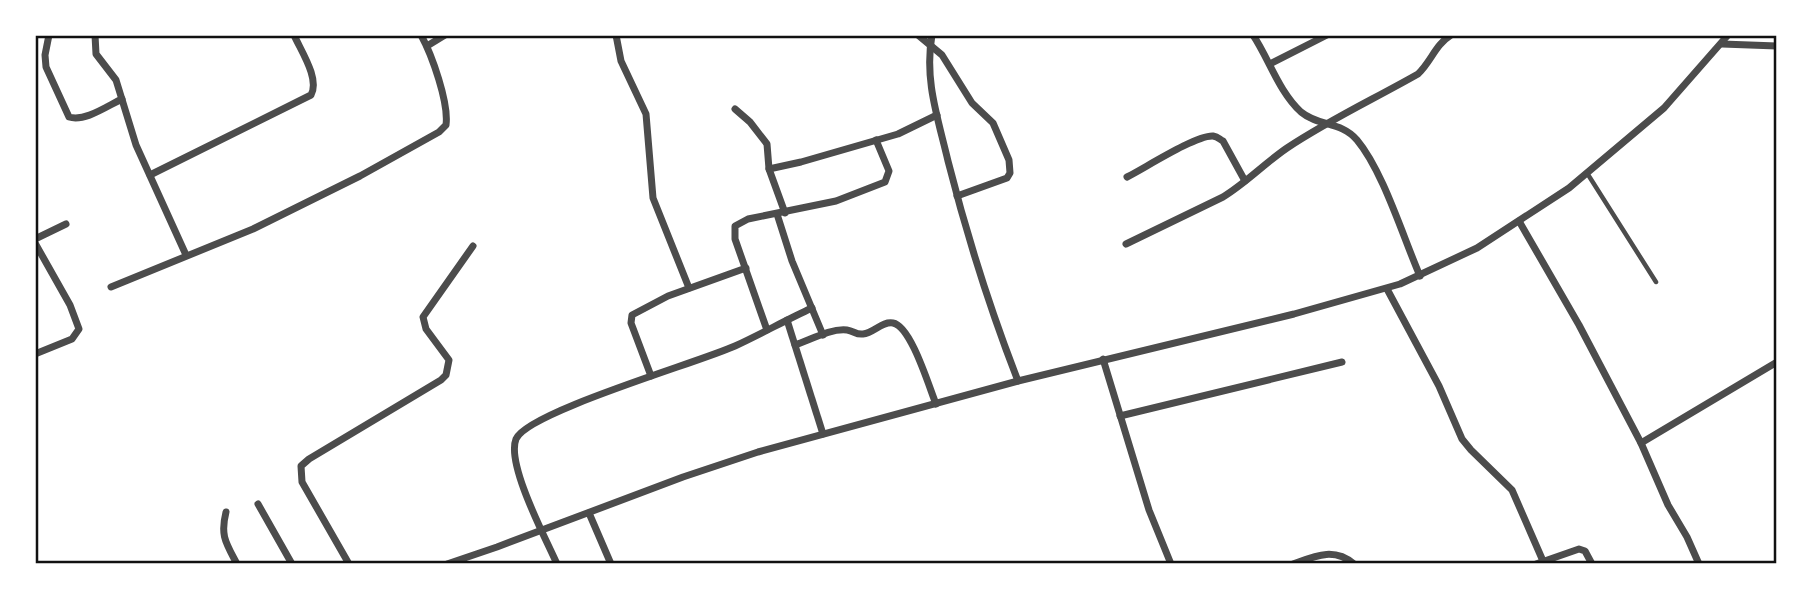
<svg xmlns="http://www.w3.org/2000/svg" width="1812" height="599" font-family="'Work Sans',sans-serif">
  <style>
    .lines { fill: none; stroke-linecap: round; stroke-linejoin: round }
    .service { stroke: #4c4c4c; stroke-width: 4.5 }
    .minor { stroke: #4c4c4c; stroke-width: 7 }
    .neatline { fill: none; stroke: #111; stroke-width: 2.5 }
  </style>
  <rect width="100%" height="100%" fill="#fff"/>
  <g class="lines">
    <!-- service -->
    <path class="service" d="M 1587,173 L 1656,282"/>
    <!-- minor -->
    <g class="minor">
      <path d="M 49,35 L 45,55 L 46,67 L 69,117 C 85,122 107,106 122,99"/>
      <path d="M 95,35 L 96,54 L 116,80 L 136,145 L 186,255"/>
      <path d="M 616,35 L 621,61 L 646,114 L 653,198 L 689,288"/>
      <path d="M 918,35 L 942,55 L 972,103 L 993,123 L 1009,160 L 1010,173 L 1007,178 L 957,196"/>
      <path d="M 932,35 C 924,80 938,118 948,161 C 967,236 990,309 1018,381"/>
      <path d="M 1253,35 C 1269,59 1279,92 1301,112 C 1319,127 1341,121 1357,140 C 1383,171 1403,237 1420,276"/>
      <path d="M 1722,44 L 1777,46"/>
      <path d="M 427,46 L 445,35"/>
      <path d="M 1270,64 L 1327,35"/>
      <path d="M 735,109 L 750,122 L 767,144 L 769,169 L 785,213"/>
      <path d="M 769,169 L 801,162 L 898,134 L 937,115"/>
      <path d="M 150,175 L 311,95 C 320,79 301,51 294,35"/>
      <path d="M 1127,177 C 1145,168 1196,135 1213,136 C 1218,137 1218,138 1223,141 L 1245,181"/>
      <path d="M 777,214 L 792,261 L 823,335"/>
      <path d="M 1519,221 L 1579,325 L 1641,443 L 1668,505 L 1687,537 L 1699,564"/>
      <path d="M 35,239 L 66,224"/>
      <path d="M 35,243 L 70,305 L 79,329 L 72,339 L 35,354"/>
      <path d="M 1126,244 L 1223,197 C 1246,183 1265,163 1287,148 C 1329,120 1374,99 1418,74 C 1431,62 1435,45 1451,35"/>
      <path d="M 111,287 L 253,229 L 360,176 L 439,132 L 446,125 C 449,103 432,55 421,35"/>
      <path d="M 1387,289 L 1439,386 L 1462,439 L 1471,450 L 1512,490 L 1543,561"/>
      <path d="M 787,320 L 823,434"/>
      <path d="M 767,330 L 735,239 L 735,226 L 748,219 L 836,201 L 885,182 L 889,171 L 876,140"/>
      <path d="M 795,345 C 810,340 831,328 847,330 C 854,331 856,335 863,334 C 874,333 882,321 893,323 C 911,326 929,387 936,404"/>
      <path d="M 1103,359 L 1149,510 L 1171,564"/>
      <path d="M 651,376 L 631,323 L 632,315 L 668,296 L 746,268"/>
      <path d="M 1120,416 L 1342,362"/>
      <path d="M 1641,443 L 1777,362"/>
      <path d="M 258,504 L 292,564"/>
      <path d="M 226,512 C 220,536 226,543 237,564"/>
      <path d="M 589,513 L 611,564"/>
      <path d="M 349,564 L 302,482 L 301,466 L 309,459 L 441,380 L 446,375 L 449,360 L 426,329 L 423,317 L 473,246"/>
      <path d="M 447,564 L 497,547 L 683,477 L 758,452 L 1018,381 L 1294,314 L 1400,284 L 1477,248 L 1569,188 L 1664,108 L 1728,35"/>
      <path d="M 557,564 C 546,539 506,464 516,439 C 527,412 700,362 735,346 C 761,334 786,320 812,308"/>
      <path d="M 1293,564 C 1315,556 1334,547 1354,564"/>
      <path d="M 1536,564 L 1579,549 L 1585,551 L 1592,564"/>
    </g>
  </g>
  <!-- border -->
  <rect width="1812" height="599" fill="none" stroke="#ffffff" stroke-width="74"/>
  <rect x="37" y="37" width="1738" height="525" class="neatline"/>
</svg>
